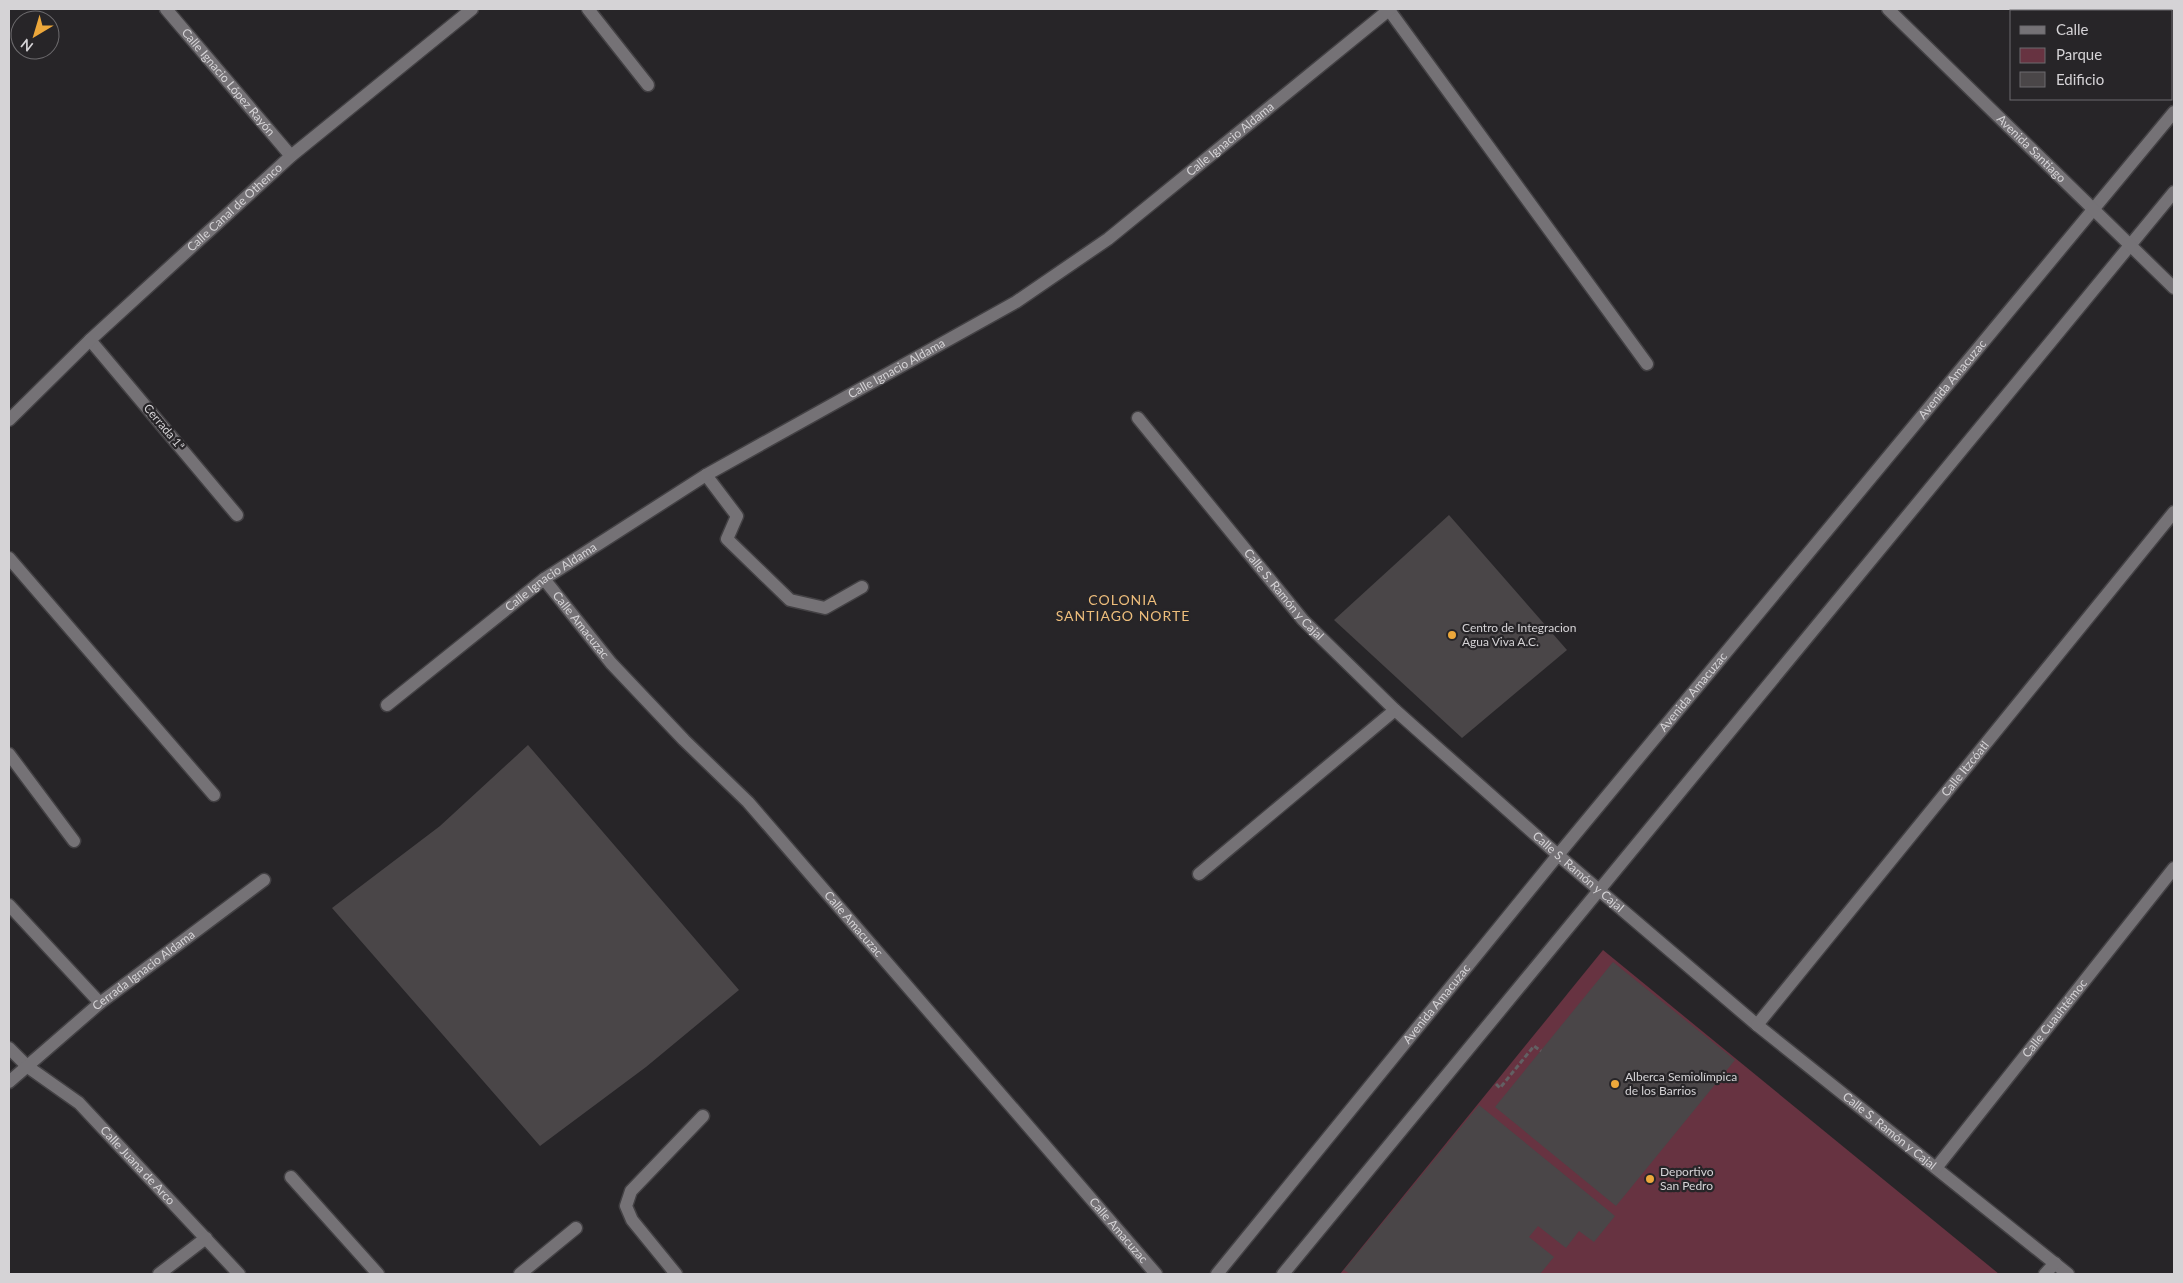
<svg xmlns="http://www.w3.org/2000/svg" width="2183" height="1283" font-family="Lato,sans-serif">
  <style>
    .green { fill: #673341 }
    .building { fill: #4a4648 }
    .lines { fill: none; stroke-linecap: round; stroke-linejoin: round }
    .service-casing { stroke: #434144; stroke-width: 15 }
    .minor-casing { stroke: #434144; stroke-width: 15 }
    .tertiary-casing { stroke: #434144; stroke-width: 15 }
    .path { stroke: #626063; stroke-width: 3; stroke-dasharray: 5 2.5; stroke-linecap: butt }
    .service { stroke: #757276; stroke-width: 12 }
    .minor { stroke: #757276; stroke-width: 12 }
    .tertiary { stroke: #757276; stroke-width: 12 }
    .poi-dot { fill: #eda83b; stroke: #272528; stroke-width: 2 }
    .labels { text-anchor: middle; stroke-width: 4.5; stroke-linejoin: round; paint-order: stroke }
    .street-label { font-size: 12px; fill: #d5d3d6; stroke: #272528 }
    .poi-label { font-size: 12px; fill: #d5d3d6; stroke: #272528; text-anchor: start }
    .neighbourhood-label { font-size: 14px; letter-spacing: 1px; fill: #eebe7c; stroke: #272528 }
  </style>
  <rect width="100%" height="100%" fill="#272528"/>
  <!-- green -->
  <path class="green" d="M 1603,950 L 1999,1274 L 1340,1274 Z"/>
  <!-- building -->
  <g class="building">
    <path d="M 1449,515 L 1567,650 L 1462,738 L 1334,620 Z"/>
    <path d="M 528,745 L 739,990 L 646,1067 L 540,1146 L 332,908 L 440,826 Z"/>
    <path d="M 1613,962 L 1735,1060 L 1616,1206 L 1495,1107 Z"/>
    <path d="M 1479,1105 L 1615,1216 L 1594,1242 L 1579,1231 L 1566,1248 L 1538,1226 L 1529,1237 L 1554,1257 L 1540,1274 L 1350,1274 L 1344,1270 Z"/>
  </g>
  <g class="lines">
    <!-- service casing -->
    <g class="service-casing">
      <path id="service" d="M 676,1274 L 632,1220 L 626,1206 L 631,1191 L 703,1116"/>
    </g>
    <!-- minor casing -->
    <g class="minor-casing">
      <g id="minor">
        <path id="s1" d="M 166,9 L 291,156"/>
        <path d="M 588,9 L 648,85"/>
        <path d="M 1389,10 L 1647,364"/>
        <path d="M 90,340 L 237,515"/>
        <path id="s2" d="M 1138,418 L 1303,620 L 1395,710 L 1558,855 L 1757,1025 L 2068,1274"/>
        <path id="s3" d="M 9,420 L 90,340 L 291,156 L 472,9"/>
        <path d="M 706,475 L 737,516 L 727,539 L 790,600 L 825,608 L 862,587"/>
        <path d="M 9,558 L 214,795"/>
        <path id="s4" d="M 544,579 L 611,663 L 684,740 L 748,802 L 1156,1274"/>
        <path id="s5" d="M 387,705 L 544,579 L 706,475 L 1016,302 L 1108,239 L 1390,9"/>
        <path d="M 9,754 L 74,841"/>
        <path d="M 1199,874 L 1395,710"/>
        <path d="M 9,905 L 100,1003"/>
        <path id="s6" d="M 1757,1025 L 2174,512"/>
        <path id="s7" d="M 9,1048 L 28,1067 L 79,1103 L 239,1274"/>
        <path id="s8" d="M 9,1082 L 100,1003 L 264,880"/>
        <path id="s9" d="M 1936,1168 L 2174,868"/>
        <path d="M 291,1177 L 378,1274"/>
        <path d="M 159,1274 L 206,1238"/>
        <path d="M 520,1274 L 576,1228"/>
        <path id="s10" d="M 1217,1274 L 1558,855 L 2174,112"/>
        <path d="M 1283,1274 L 2174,192"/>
        <path d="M 2045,1274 L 2055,1263"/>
      </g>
    </g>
    <!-- tertiary casing -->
    <g class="tertiary-casing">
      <g id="tertiary">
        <path id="s11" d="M 1888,9 L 2174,288"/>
      </g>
    </g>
    <!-- path -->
    <path class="path" d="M 1496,1084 L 1500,1088 L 1534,1046 L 1541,1051"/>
    <!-- service -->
    <use href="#service" class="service"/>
    <!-- minor -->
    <use href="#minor" class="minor"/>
    <!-- tertiary -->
    <use href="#tertiary" class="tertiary"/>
  </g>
  <!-- markers -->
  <g class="poi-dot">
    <circle cx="1452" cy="635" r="5"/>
    <circle cx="1615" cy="1084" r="5"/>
    <circle cx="1650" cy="1179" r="5"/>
  </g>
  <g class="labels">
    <!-- street labels -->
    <g class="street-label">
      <text dy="4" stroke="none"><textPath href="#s1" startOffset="96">Calle Ignacio López Rayón</textPath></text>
      <text dy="4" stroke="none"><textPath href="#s5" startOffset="1018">Calle Ignacio Aldama</textPath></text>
      <text dy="4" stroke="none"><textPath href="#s11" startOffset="200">Avenida Santiago</textPath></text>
      <text dy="4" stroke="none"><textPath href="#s3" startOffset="310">Calle Canal de Othenco</textPath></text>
      <text dy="4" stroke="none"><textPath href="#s5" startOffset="612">Calle Ignacio Aldama</textPath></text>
      <text dy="4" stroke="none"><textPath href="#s10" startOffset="1158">Avenida Amacuzac</textPath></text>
      <text transform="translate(164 427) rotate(50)" y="4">Cerrada 1ª</text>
      <text dy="4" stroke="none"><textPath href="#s5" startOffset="208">Calle Ignacio Aldama</textPath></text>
      <text dy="4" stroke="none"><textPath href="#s2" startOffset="229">Calle S. Ramón y Cajal</textPath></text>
      <text dy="4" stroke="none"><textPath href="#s4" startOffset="59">Calle Amacuzac</textPath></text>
      <text dy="4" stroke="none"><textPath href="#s10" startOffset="752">Avenida Amacuzac</textPath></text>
      <text dy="4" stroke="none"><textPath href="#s6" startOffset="330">Calle Itzcóatl</textPath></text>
      <text dy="4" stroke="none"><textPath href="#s2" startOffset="634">Calle S. Ramón y Cajal</textPath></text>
      <text dy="4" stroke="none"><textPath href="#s4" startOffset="464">Calle Amacuzac</textPath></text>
      <text dy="4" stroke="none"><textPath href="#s8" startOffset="175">Cerrada Ignacio Aldama</textPath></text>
      <text dy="4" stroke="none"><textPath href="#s10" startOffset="348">Avenida Amacuzac</textPath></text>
      <text dy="4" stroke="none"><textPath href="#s9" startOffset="191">Calle Cuauhtémoc</textPath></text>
      <text dy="4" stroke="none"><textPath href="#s2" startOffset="1039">Calle S. Ramón y Cajal</textPath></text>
      <text dy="4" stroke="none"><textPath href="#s7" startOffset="175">Calle Juana de Arco</textPath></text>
      <text dy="4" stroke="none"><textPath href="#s4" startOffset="869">Calle Amacuzac</textPath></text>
    </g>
    <!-- poi labels -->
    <g class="poi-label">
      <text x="1462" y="632">Centro de Integracion<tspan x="1462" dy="14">Agua Viva A.C.</tspan></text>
      <text x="1625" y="1081">Alberca Semiolímpica<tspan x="1625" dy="14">de los Barrios</tspan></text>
      <text x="1660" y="1176">Deportivo<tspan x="1660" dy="14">San Pedro</tspan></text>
    </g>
    <!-- neighbourhood labels -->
    <g class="neighbourhood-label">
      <text x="1123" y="605">COLONIA<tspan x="1123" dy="16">SANTIAGO NORTE</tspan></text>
    </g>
  </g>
  <!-- border -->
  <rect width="2183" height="1283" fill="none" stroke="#d5d3d6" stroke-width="20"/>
  <!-- legend -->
  <rect x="2010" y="10" width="162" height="90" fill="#272528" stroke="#6d6b6e"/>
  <rect x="2020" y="26" width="25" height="8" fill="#757276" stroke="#6d6b6e"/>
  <text x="2056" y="35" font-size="15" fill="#d5d3d6">Calle</text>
  <rect x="2020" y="48" width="25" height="15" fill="#673341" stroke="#6d6b6e"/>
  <text x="2056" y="60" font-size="15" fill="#d5d3d6">Parque</text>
  <rect x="2020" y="72" width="25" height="15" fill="#4a4648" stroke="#6d6b6e"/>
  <text x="2056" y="85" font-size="15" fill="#d5d3d6">Edificio</text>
  <!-- north arrow -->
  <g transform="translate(35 35) rotate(218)"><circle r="24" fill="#272528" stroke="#6d6b6e"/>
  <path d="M0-4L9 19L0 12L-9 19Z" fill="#eda83b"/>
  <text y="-8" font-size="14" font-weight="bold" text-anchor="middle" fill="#d5d3d6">N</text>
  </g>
</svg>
